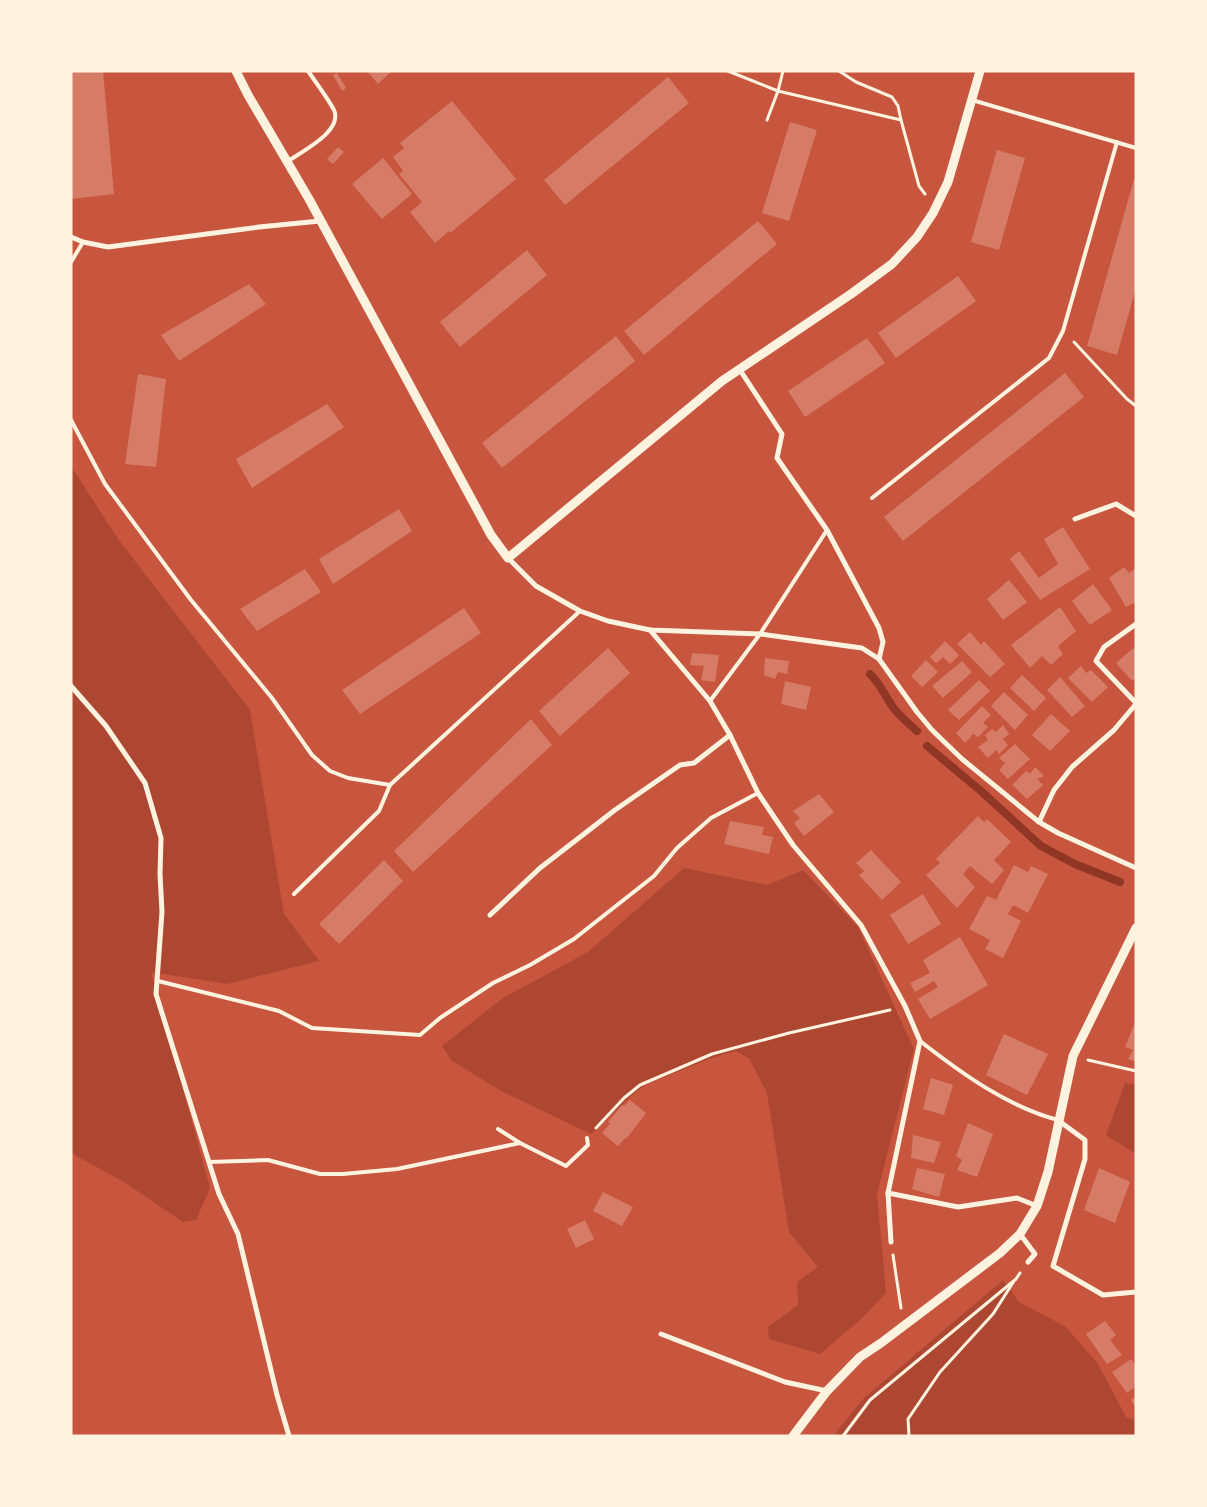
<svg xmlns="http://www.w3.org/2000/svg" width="1207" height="1507" font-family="Figtree,sans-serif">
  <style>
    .green { fill: #ae4732 }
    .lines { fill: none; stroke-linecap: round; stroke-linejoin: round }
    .stream { stroke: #8f3625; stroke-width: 8 }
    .building { fill: #d67c66 }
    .path { stroke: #fff3e0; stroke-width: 3 }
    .service { stroke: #fff3e0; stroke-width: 4 }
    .minor { stroke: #fff3e0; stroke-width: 5 }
    .tertiary { stroke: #fff3e0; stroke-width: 9 }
  </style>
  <rect width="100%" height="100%" fill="#c8553d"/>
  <!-- green -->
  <g class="green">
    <path d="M 71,466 L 118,539 L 250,710 L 284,914 L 319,961 L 227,984 L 151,972 L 210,1188 L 196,1220 L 183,1222 L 124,1182 L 71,1153 Z"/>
    <path d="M 684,868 L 768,885 L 803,870 L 858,927 L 914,1049 L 877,1194 L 886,1293 L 860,1320 L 820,1354 L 769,1339 L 768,1327 L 798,1305 L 797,1282 L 818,1267 L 789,1232 L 767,1093 L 749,1058 L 735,1051 L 709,1059 L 645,1085 L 631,1096 L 591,1134 L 501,1091 L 451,1060 L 442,1046 L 503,998 L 588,952 Z"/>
    <path d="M 1125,1083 L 1136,1085 L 1136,1154 L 1106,1135 Z"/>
    <path d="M 1003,1280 L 1019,1302 L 1066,1327 L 1098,1364 L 1126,1417 L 1136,1421 L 1136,1436 L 833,1436 L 864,1398 Z"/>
  </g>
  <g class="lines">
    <!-- stream -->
    <g class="stream">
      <path d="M 870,674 C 881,684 886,699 896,711 C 902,718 910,725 917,731"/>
      <path d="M 927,746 L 981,791 L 1041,846 L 1075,864 L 1120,882"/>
    </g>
  </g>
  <!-- building -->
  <g class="building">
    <path d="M 71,71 L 103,71 L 114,194 L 71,199 Z"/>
    <path d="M 367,71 L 392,71 L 378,84 Z"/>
    <path d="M 337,73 L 346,88 L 342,91 L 333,75 Z"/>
    <path d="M 668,77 L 689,103 L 565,205 L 544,180 Z"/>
    <path d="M 452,101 L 516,179 L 450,233 L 449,231 L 435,243 L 410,212 L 422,202 L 399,174 L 403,171 L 393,157 L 404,148 L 400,143 Z"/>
    <path d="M 790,122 L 817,130 L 789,221 L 762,213 Z"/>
    <path d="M 338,147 L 344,152 L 333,164 L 327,159 Z"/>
    <path d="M 997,150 L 1025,158 L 999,250 L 971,242 Z"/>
    <path d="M 383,158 L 412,194 L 382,219 L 352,184 Z"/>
    <path d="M 1134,179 L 1136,179 L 1136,288 L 1117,355 L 1087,346 Z"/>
    <path d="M 758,221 L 777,244 L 644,355 L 624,331 Z"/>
    <path d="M 527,250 L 547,275 L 460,347 L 440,322 Z"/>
    <path d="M 958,276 L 976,301 L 896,358 L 878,333 Z"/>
    <path d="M 249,284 L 266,304 L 179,361 L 161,335 Z"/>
    <path d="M 616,336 L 635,361 L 502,468 L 482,443 Z"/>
    <path d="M 867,338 L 885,363 L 805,417 L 788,391 Z"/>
    <path d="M 1065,373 L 1084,397 L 903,541 L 884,517 Z"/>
    <path d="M 138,374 L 166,379 L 156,467 L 125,464 Z"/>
    <path d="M 327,404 L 344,427 L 252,488 L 236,459 Z"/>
    <path d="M 399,509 L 412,531 L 333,584 L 319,559 Z"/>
    <path d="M 1063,527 L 1090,569 L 1040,600 L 1010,559 L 1019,551 L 1039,578 L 1058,564 L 1044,539 Z"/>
    <path d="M 1124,567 L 1129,573 L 1136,568 L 1136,602 L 1126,607 L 1109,578 Z"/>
    <path d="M 305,569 L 321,592 L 257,631 L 240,609 Z"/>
    <path d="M 1009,580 L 1027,602 L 1003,620 L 987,599 Z"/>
    <path d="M 1093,584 L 1112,610 L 1090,625 L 1072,601 Z"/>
    <path d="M 1060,607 L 1076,631 L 1058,646 L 1063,654 L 1051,665 L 1042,656 L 1030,668 L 1011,645 Z"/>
    <path d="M 464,608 L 481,633 L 360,714 L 342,690 Z"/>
    <path d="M 970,632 L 981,645 L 984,641 L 1005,664 L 990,677 L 957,644 Z"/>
    <path d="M 945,641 L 959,655 L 950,664 L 943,657 L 936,663 L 930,657 Z"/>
    <path d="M 1136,646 L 1136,678 L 1132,681 L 1116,663 Z"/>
    <path d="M 608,648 L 630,673 L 560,736 L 539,711 Z"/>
    <path d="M 692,653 L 719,655 L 715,682 L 701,680 L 704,666 L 690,665 Z"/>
    <path d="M 765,658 L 789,661 L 787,674 L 778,672 L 775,679 L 764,675 Z"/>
    <path d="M 926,660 L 938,672 L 922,687 L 911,676 Z"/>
    <path d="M 962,661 L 972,672 L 943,698 L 932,686 Z"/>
    <path d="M 1081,666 L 1086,673 L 1091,670 L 1108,687 L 1092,702 L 1068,678 Z"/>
    <path d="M 1022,675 L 1046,698 L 1034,711 L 1010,688 Z"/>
    <path d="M 1060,677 L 1085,706 L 1072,717 L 1047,690 Z"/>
    <path d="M 979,680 L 990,691 L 959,720 L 948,710 Z"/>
    <path d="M 785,681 L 811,687 L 806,710 L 781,704 Z"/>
    <path d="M 1004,692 L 1028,715 L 1015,730 L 991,706 Z"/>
    <path d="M 982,706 L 991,715 L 983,723 L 988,727 L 978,737 L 973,734 L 965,743 L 956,733 Z"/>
    <path d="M 1051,714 L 1070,731 L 1050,751 L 1032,735 Z"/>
    <path d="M 531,719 L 552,745 L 413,872 L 394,851 Z"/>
    <path d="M 1003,725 L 1009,734 L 1003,739 L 1008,745 L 999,754 L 996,750 L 988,758 L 978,747 L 988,740 L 985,735 L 992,729 L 996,732 Z"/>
    <path d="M 1015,744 L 1030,759 L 1008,779 L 999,770 L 1005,763 L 999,758 Z"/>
    <path d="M 1035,767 L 1044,776 L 1037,779 L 1043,785 L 1027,799 L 1012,785 L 1026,771 L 1030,774 Z"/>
    <path d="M 819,794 L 834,812 L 804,836 L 794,823 L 800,818 L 793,811 Z"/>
    <path d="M 978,816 L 984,822 L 987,819 L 1011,842 L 994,860 L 1004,870 L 992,884 L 970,866 L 963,874 L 975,887 L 957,908 L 926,875 L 940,863 L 936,859 Z"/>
    <path d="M 730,821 L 764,827 L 762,835 L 773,837 L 769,854 L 724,844 Z"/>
    <path d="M 871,850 L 901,882 L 882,900 L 859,875 L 864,871 L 856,863 Z"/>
    <path d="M 384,860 L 403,881 L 339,944 L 319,924 Z"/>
    <path d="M 1014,865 L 1028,872 L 1031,866 L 1048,874 L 1028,913 L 1013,905 L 1008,914 L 1021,921 L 1003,958 L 985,949 L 990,940 L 969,929 L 987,896 L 996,900 Z"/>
    <path d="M 923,894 L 941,924 L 908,944 L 890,915 Z"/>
    <path d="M 960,937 L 988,985 L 930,1019 L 918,999 L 938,987 L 934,981 L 915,992 L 910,983 L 930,973 L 923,960 Z"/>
    <path d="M 1136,1020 L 1136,1062 L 1128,1059 L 1133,1050 L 1125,1047 Z"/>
    <path d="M 1004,1034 L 1048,1054 L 1027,1095 L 986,1075 Z"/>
    <path d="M 931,1078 L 953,1085 L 944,1115 L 923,1109 Z"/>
    <path d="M 630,1100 L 646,1113 L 626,1139 L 625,1138 L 618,1146 L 602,1133 L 610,1124 L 608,1122 L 622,1105 L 624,1106 Z"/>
    <path d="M 968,1123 L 993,1134 L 977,1177 L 957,1170 L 962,1160 L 956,1156 Z"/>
    <path d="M 913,1135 L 941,1142 L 934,1163 L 911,1158 Z"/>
    <path d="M 917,1168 L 945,1174 L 939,1197 L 912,1189 Z"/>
    <path d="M 1099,1168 L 1130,1182 L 1115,1223 L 1084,1210 Z"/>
    <path d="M 603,1192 L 633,1207 L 622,1226 L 593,1211 Z"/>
    <path d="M 585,1220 L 594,1239 L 576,1248 L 567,1229 Z"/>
    <path d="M 1105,1321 L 1116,1335 L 1110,1340 L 1122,1355 L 1107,1364 L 1086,1334 Z"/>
    <path d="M 1131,1359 L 1136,1366 L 1136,1386 L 1127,1393 L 1112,1372 Z"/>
    <path d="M 1136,1397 L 1136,1408 L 1131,1400 Z"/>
  </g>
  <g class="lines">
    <!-- path -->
    <g class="path">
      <path d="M 728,71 L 778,91 L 901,120 L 919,186 L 925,194"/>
      <path d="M 839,71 L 856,82 L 892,97 L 898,106 L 901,120"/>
      <path d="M 767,120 L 778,91 L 783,71"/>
      <path d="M 1074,342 L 1127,399 L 1136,406"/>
      <path d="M 1088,1060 L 1136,1071"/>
      <path d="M 596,1128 L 624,1098 L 640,1085 L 712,1054 L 789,1033 L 890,1010"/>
      <path d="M 893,1255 L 901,1308"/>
      <path d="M 843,1436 L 870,1400 L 1016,1279 L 1020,1273"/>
      <path d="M 909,1436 L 908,1419 L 940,1372 L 993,1314 L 1014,1281"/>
    </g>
    <!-- service -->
    <g class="service">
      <path d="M 972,100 L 1136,148"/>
      <path d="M 288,161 C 303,151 343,131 334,110 C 327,97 317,84 308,71"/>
      <path d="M 71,262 L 83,242"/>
      <path d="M 71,420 L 105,484 L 191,600 L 272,698 L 312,755 L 330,771 L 348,778 L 390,785"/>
      <path d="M 872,498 L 1049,358 L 1063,331 L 1117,142"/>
      <path d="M 710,701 L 760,634 L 827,530"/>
      <path d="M 294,894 L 379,811 L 390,785 L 580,611"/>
      <path d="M 158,981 L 279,1011 L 312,1028 L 420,1035 L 440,1018 L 493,983 L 530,965 L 574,939 L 654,876 L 677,848 L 711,818 L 758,793"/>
      <path d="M 920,1041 C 961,1073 1008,1107 1058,1120"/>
      <path d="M 498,1129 L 520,1143"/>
      <path d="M 209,1162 L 268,1160 L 320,1174 L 343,1174 L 397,1169 L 520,1143 L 566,1166 L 588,1145 L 587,1138"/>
    </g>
    <!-- minor -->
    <g class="minor">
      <path d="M 71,237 L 83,242 L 108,247 L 259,227 L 320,221"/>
      <path d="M 740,370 L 782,434 L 777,458 L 827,530 L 879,628 L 883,642 L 879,659"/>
      <path d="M 1075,519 L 1116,504 L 1136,516"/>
      <path d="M 508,558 L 536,586 L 580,611 L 608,621 L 650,630 L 760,634 L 862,648 L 879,659 L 917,712 L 932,730 L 962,759 L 1039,822 L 1058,833 L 1136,868"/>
      <path d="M 1136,624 L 1104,647 L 1096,661 L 1136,703"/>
      <path d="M 650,630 L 710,701 L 730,735 L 758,793 L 793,845 L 861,925 L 905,1006 L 920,1041 L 888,1193 L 958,1207 L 1017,1198 L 1037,1206"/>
      <path d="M 71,686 L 106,726 L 145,783 L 161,838 L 160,874 L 162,912 L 156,994 L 219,1194 L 238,1234 L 277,1395 L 289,1436"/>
      <path d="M 1039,822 L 1054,790 L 1072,767 L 1114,730 L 1136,704"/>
      <path d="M 490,915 L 540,868 L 615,810 L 680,765 L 694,763 L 730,735"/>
      <path d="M 1059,1121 L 1085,1140 L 1085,1159 L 1053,1266 L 1103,1295 L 1136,1292"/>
      <path d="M 888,1193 L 891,1242"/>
      <path d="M 1020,1234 L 1035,1254 L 1028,1262"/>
      <path d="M 661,1334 L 785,1382 L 827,1391"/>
    </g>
    <!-- tertiary -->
    <g class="tertiary">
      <path d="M 236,71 L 248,95 L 309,199 L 491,535 L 508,558 L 722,381 L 851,294 L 892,264 L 917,237 L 933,213 L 948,182 L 980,71"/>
      <path d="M 793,1436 L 827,1391 L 860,1357 L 881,1343 L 1000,1253 L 1020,1234 L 1037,1206 L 1048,1172 L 1073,1056 L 1136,928"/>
    </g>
  </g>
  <!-- border -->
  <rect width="1207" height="1507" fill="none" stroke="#fff3e0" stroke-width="145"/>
</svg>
